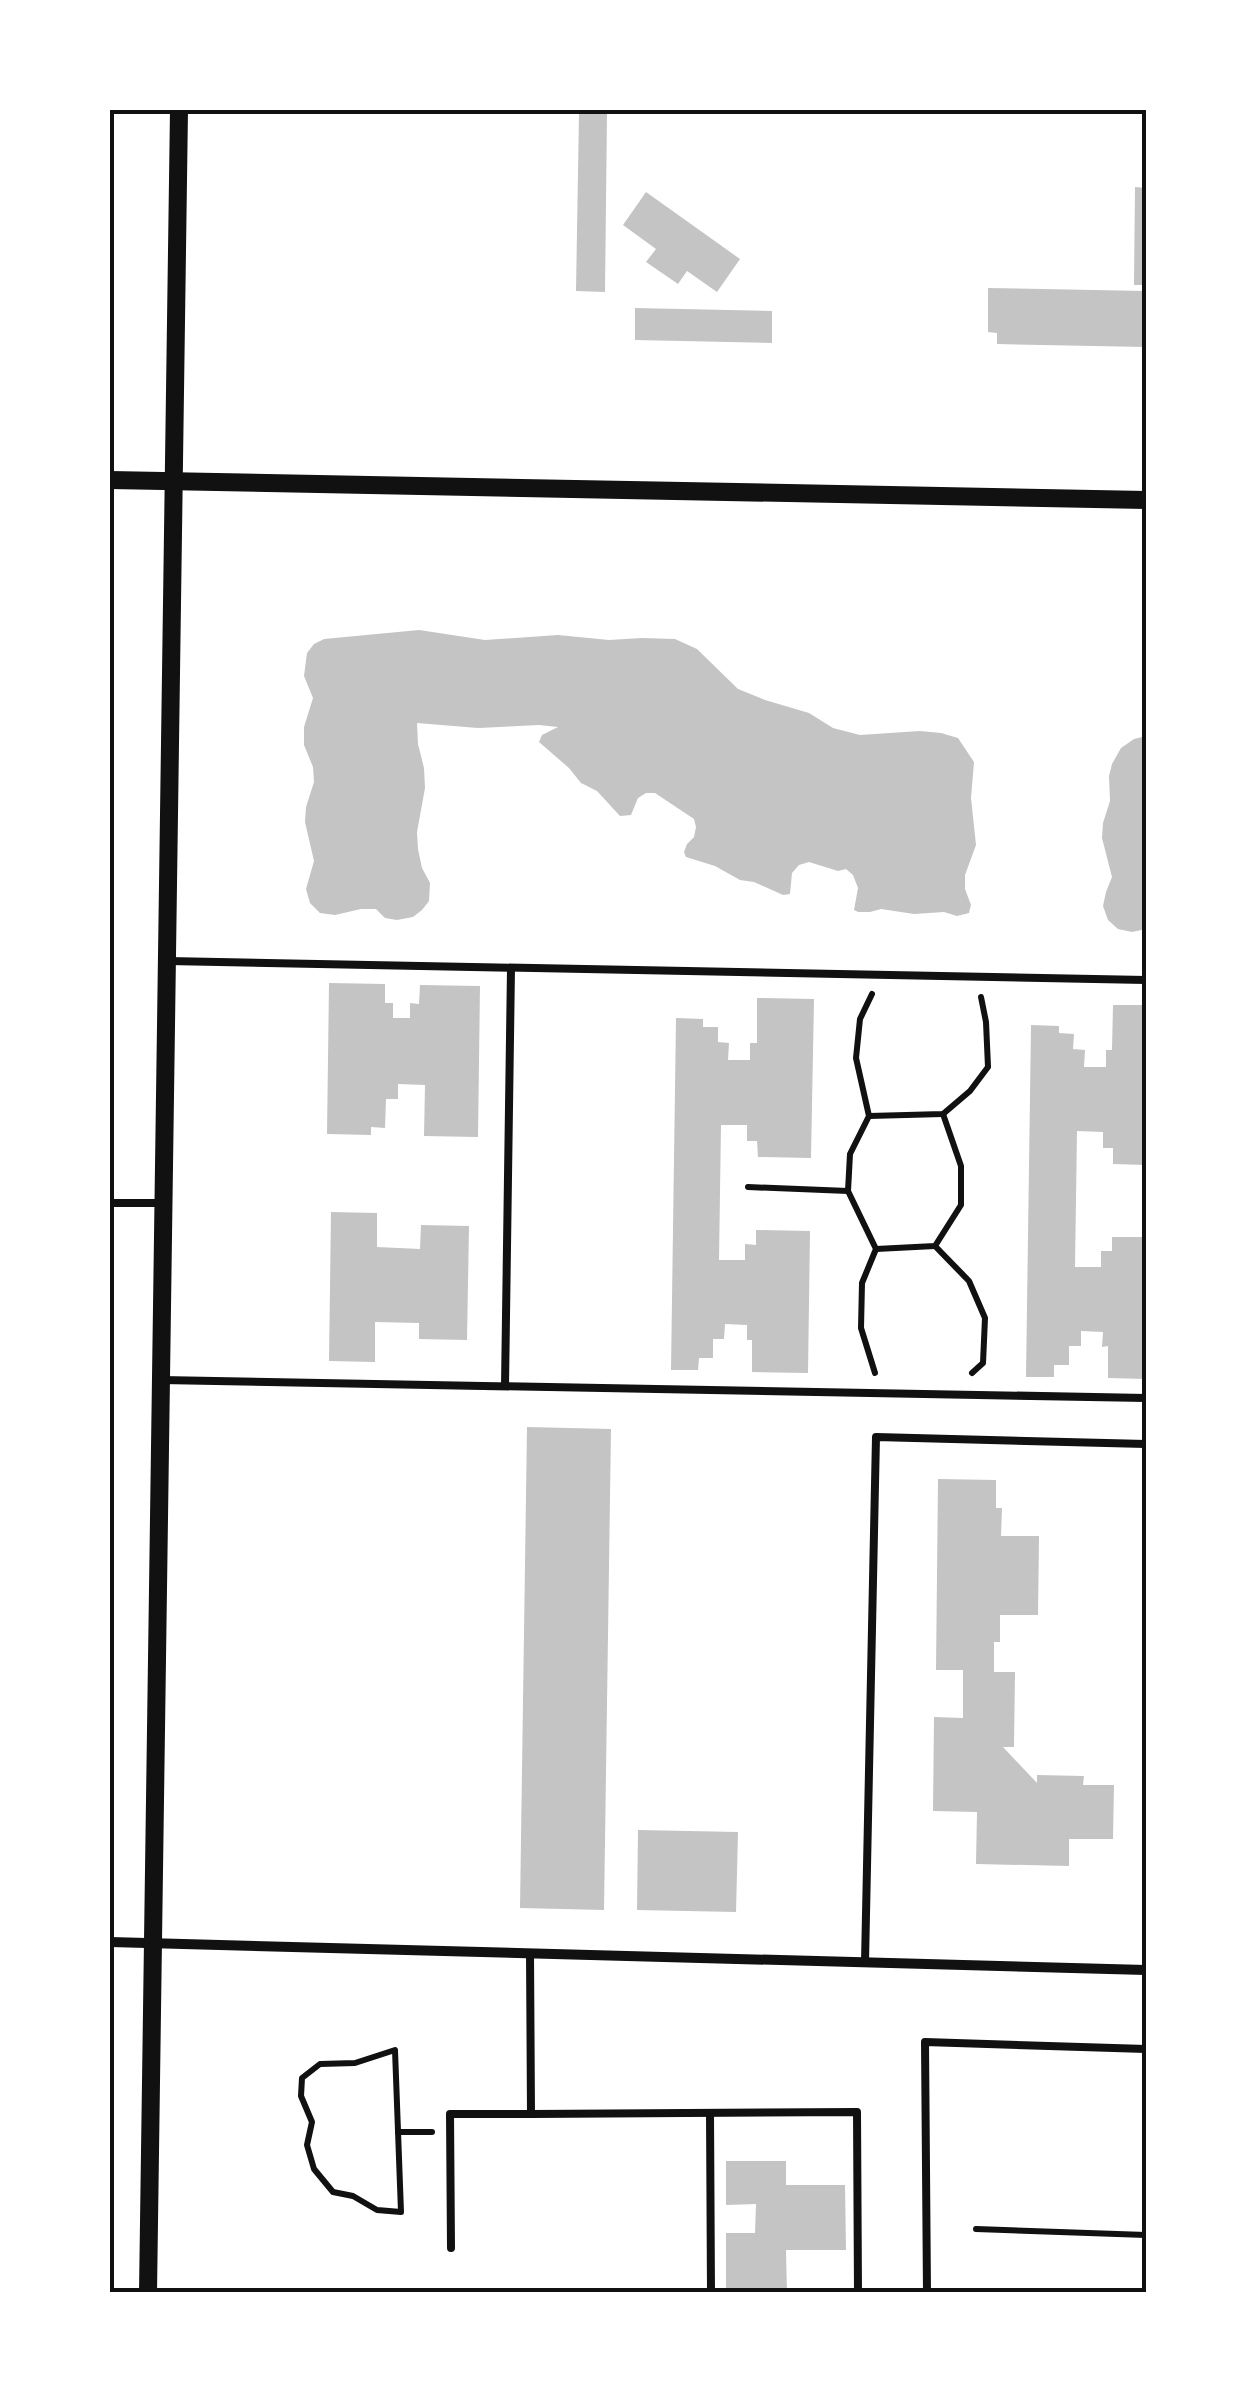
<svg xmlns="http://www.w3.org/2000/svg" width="1256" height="2403" font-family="Poppins,sans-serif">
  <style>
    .building { fill: #c4c4c4 }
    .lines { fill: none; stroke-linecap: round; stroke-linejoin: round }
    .path { stroke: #111; stroke-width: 6 }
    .service { stroke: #111; stroke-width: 8 }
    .minor { stroke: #111; stroke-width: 10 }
    .tertiary { stroke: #111; stroke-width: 18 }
    .neatline { fill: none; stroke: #111; stroke-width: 4 }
  </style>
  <rect width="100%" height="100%" fill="#fff"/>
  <!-- building -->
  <g class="building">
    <path d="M 579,113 L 607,114 L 605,292 L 576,291 Z"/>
    <path d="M 1135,187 L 1146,188 L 1146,285 L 1134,285 Z"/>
    <path d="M 646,192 L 740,259 L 717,292 L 687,271 L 678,284 L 646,262 L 656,249 L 623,225 Z"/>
    <path d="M 988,288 L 1146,291 L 1146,347 L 997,344 L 997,333 L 988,332 Z"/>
    <path d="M 635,308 L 772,311 L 772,343 L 635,340 Z"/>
    <path d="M 419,630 L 485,640 L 558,635 L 609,640 L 642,638 L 675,639 L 697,649 L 738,689 L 765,700 L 809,713 L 833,728 L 860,735 L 920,731 L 941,733 L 958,738 L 974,762 L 971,798 L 976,845 L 965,875 L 965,889 L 971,905 L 969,913 L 957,916 L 944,912 L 914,914 L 881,909 L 870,912 L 858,912 L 854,910 L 858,888 L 853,875 L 846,869 L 838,871 L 809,862 L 799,865 L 792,873 L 790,894 L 783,895 L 754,882 L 740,880 L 715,866 L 686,857 L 684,852 L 687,844 L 694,837 L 696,827 L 694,819 L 655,793 L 646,793 L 638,798 L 631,815 L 620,816 L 597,791 L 581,783 L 569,768 L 539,742 L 542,735 L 558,727 L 539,725 L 478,728 L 417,723 L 418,744 L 424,768 L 425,788 L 417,832 L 418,849 L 422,868 L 430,883 L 429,901 L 422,910 L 413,917 L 397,920 L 385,918 L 376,909 L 361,909 L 335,915 L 320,913 L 310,903 L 306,889 L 314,861 L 305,822 L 306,807 L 314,782 L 313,767 L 304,745 L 304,727 L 313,698 L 304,676 L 307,653 L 314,644 L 324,639 Z"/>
    <path d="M 1146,736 L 1146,929 L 1132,932 L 1118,929 L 1108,920 L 1103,906 L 1106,892 L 1112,877 L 1102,838 L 1103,823 L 1110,801 L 1109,776 L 1112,764 L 1121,748 L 1134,739 Z"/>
    <path d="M 329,983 L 385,984 L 385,1003 L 393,1003 L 393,1018 L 410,1018 L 410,1003 L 419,1004 L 420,985 L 480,986 L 478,1137 L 424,1136 L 425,1085 L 398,1084 L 398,1099 L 386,1099 L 385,1128 L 371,1127 L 371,1135 L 327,1134 Z"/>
    <path d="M 757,998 L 814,999 L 811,1158 L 758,1157 L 757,1141 L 747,1141 L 747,1125 L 721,1125 L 719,1260 L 745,1260 L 745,1244 L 756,1245 L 756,1230 L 810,1231 L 808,1373 L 752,1372 L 752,1340 L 747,1340 L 747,1325 L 725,1324 L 724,1339 L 713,1339 L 713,1358 L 699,1358 L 698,1370 L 671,1370 L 676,1018 L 703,1019 L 703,1027 L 718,1027 L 718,1042 L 729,1043 L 728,1060 L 750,1060 L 750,1043 L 757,1043 Z"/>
    <path d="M 1113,1005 L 1146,1005 L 1146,1165 L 1113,1164 L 1113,1148 L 1103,1148 L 1103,1132 L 1077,1131 L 1075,1267 L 1101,1267 L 1101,1251 L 1112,1251 L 1112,1237 L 1146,1237 L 1146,1379 L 1108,1378 L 1108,1346 L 1102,1347 L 1103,1332 L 1081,1331 L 1081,1346 L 1069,1346 L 1069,1365 L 1054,1365 L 1054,1377 L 1026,1377 L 1031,1025 L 1059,1026 L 1059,1033 L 1074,1034 L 1073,1049 L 1085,1050 L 1084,1067 L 1106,1067 L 1106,1050 L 1112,1050 Z"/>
    <path d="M 331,1212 L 377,1213 L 377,1247 L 420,1249 L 421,1225 L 469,1226 L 467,1340 L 419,1339 L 419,1323 L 375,1322 L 375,1362 L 329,1361 Z"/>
    <path d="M 527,1427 L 611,1429 L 604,1910 L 520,1908 Z"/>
    <path d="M 938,1479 L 996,1480 L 996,1508 L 1002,1508 L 1001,1536 L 1039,1536 L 1038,1615 L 1000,1615 L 1000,1642 L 994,1642 L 994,1672 L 1015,1672 L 1014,1747 L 1003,1747 L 1037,1783 L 1037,1775 L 1084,1776 L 1083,1785 L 1114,1785 L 1113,1839 L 1069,1839 L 1069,1866 L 976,1864 L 977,1812 L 933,1811 L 934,1717 L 963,1718 L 963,1670 L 936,1670 Z"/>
    <path d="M 638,1830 L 738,1832 L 736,1912 L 637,1910 Z"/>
    <path d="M 726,2161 L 786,2161 L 786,2185 L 845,2185 L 846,2250 L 786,2250 L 787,2293 L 726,2293 L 726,2233 L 755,2233 L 756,2204 L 726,2205 Z"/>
  </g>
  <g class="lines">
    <!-- path -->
    <g class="path">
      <path d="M 869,1116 L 943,1114 L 970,1091 L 988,1067 L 986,1022 L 981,997"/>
      <path d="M 748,1187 L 848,1191 L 850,1154 L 869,1116 L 856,1058 L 860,1019 L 872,994"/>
      <path d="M 848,1191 L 876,1249 L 862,1283 L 861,1328 L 875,1373"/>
      <path d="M 935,1246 L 969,1281 L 985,1318 L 983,1363 L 972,1373"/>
      <path d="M 876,1249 L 935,1246 L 961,1205 L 961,1166 L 943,1114"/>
      <path d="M 395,2050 L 401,2212 L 377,2210 L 353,2196 L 333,2192 L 314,2169 L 307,2145 L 312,2122 L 301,2096 L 302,2078 L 320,2064 L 355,2063 Z"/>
      <path d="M 398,2132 L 432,2132"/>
      <path d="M 976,2229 L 1146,2235"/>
    </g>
    <!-- service -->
    <g class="service">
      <path d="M 168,961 L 1146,980"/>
      <path d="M 110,1203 L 164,1203"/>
      <path d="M 161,1380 L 1146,1398"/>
      <path d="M 505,1386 L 511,968"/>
      <path d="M 865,1962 L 876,1437 L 1146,1444"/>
      <path d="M 710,2113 L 711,2293"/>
      <path d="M 531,2114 L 857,2112 L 858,2293"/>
      <path d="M 451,2248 L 450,2114 L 531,2114 L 530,1953"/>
      <path d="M 319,2293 L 454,2293"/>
      <path d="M 927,2293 L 925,2042 L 1146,2049"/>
    </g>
    <!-- minor -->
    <path class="minor" d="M 110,1942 L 1146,1970"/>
    <!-- tertiary -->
    <g class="tertiary">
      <path d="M 110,480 L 1146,500"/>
      <path d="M 148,2293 L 179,110"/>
    </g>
  </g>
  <!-- border -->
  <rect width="1256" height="2403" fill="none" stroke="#ffffff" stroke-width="225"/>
  <rect x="112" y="112" width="1032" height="2178" class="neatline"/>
</svg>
